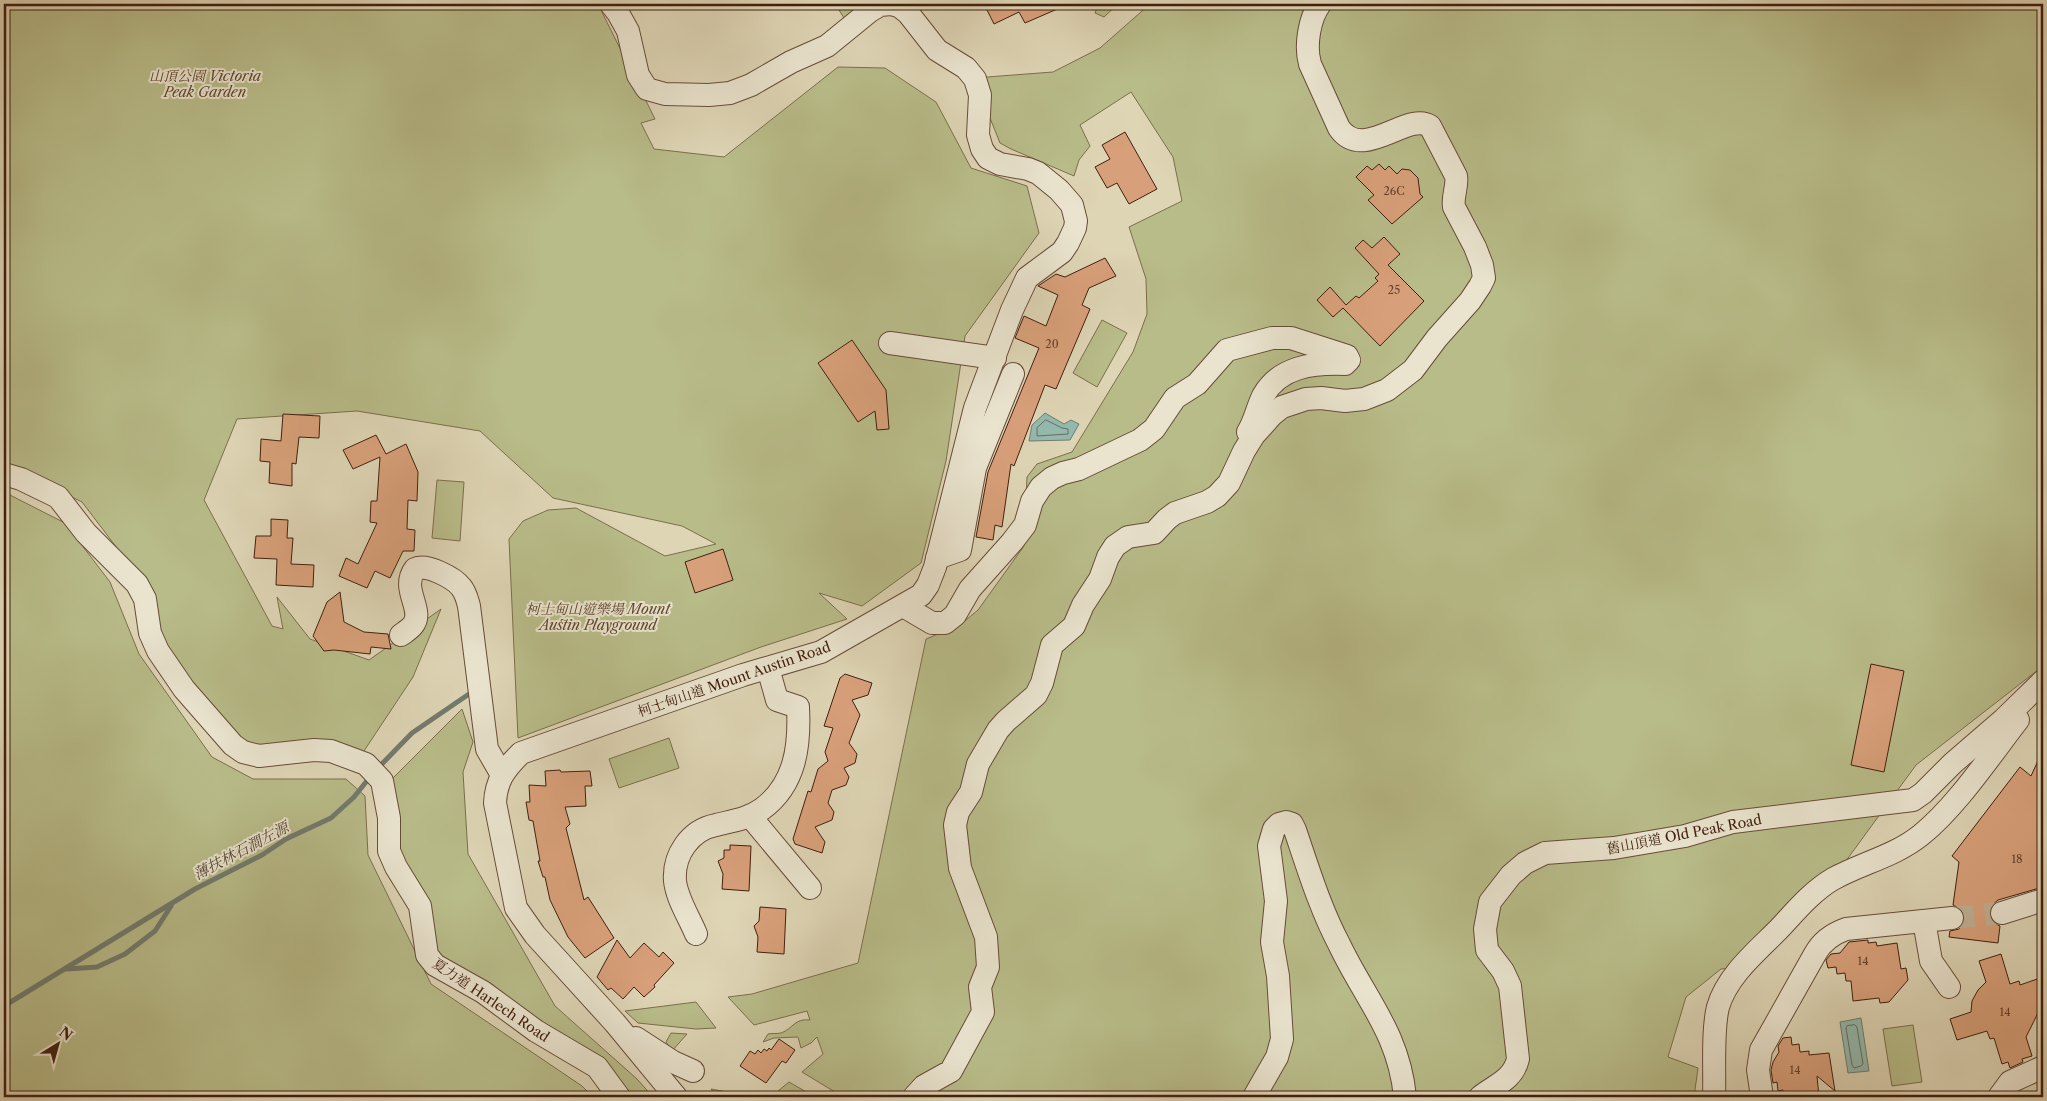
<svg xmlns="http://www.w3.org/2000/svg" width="2047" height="1101" font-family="'Libre Caslon Text','Noto Serif TC',serif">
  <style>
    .green { fill: #b8bc89; stroke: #7c6e4c }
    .water { fill: #93b9ae; stroke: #727b6e }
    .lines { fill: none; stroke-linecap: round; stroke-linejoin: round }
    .shore { stroke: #6a6c5e; stroke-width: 1 }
    .stream { stroke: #727b6e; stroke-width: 5 }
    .building { fill: #d8a07a; stroke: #411f0e }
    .minor-tunnel { stroke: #bfb194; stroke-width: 22; stroke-dasharray: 22 11; stroke-linecap: butt }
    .minor-casing { stroke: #684c38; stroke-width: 24 }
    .minor { stroke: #eae4cf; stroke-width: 22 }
    .labels { text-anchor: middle; stroke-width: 4; stroke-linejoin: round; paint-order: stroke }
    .number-label { font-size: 11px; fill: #673f29 }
    .park-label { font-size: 14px; font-style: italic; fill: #5f462d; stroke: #eae4cf }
    .street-label { font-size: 14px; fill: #411f0e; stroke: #eae4cf }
    .water-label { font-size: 15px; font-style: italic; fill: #564636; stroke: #eae4cf }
  </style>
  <rect width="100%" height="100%" fill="#ded5b5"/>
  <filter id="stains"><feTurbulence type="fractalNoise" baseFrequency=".004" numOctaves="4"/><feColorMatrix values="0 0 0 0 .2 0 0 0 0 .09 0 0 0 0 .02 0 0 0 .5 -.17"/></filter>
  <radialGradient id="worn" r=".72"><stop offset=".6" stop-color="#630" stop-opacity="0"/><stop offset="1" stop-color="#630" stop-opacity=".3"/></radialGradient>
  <!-- green -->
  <g class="green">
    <path d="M 4,4 L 598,4 L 655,119 L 641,123 L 654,149 L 724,157 L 838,67 L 885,68 L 936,102 L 971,168 L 1027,186 L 1039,233 L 965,336 L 946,461 L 921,563 L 862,606 L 819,593 L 847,619 L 761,647 L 518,738 L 509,539 L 523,521 L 548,510 L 576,508 L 665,556 L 716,544 L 682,526 L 553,498 L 480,431 L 357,411 L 237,419 L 204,500 L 272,626 L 283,629 L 277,597 L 310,639 L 369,660 L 441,609 L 413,677 L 360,757 L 258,752 L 230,737 L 162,641 L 133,569 L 82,502 L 4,464 Z"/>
    <path d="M 835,4 L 885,4 L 850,27 Z"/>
    <path d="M 1095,4 L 1118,4 L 1104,17 L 1095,13 L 1097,8 Z"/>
    <path d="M 1150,4 L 2043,4 L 2043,666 L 1916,765 L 1832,880 L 1745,967 L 1721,969 L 1686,997 L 1668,1057 L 1698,1068 L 1694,1097 L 843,1097 L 802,1072 L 823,1054 L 817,1037 L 811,1043 L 801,1048 L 798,1037 L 774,1038 L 763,1042 L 768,1034 C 772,1033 777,1034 781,1033 C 793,1029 794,1018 810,1020 L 807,1011 L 754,1025 L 728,997 L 752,994 L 858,963 L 926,639 L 960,625 L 978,610 L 1024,546 L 1027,477 L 1037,464 L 1072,452 L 1133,352 L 1147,314 L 1146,279 L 1129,227 L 1182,201 L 1173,157 L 1131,92 L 1080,125 L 1090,146 L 1079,160 L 1074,176 L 1011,149 L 1000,143 L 974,78 L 1053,72 L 1100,48 Z"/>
    <path d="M 1102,320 L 1127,333 L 1097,387 L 1073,373 Z"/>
    <path d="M 437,480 L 464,482 L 460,541 L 432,538 Z"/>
    <path d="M 4,492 L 65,523 L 110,582 L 139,654 L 212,757 L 253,779 L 346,779 L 365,796 L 368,855 L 431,984 L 582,1086 L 593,1097 L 4,1097 Z"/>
    <path d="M 462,709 L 473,742 L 463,772 L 468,854 L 555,1006 L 637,1079 L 653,1097 L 619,1097 L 594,1071 L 446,971 L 404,886 L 387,784 Z"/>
    <path d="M 669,738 L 679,768 L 619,788 L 609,759 Z"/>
    <path d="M 696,1002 L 716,1028 L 696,1029 L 638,1023 L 625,1011 Z"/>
    <path d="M 1913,1025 L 1922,1082 L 1892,1086 L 1883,1029 Z"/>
    <path d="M 671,1033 L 687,1034 L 672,1051 L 666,1042 Z"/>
    <path d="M 789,1082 L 815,1097 L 717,1097 L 711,1089 L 750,1096 L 772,1096 Z"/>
  </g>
  <!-- water -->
  <g class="water">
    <path d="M 1045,413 L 1064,424 L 1071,420 L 1079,424 L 1070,440 L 1029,441 L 1032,425 Z"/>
    <path d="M 1861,1018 L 1869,1071 L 1848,1073 L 1840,1022 Z"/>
  </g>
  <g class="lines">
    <!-- shore -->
    <g class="shore">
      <path d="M 1046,420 L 1062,428 L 1068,429 L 1068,434 L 1037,436 L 1037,428 Z"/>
      <path d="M 1855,1025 L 1857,1027 L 1863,1064 L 1861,1066 L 1854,1068 L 1852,1065 L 1846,1028 L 1847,1026 Z"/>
    </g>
    <!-- stream -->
    <g class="stream">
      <path d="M 377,769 L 412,733 L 469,694"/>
      <path d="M 67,969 L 97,967 L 125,954 L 155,931 L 171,906"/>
      <path d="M 4,1006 L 195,889 L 262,855 L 286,839 L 331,818 L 354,797 L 370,777"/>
    </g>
  </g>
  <!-- building -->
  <g class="building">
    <path d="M 984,4 L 1069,4 L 1025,23 L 1019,12 L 994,24 Z"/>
    <path d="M 1125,132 L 1157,189 L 1129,204 L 1117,183 L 1107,188 L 1095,167 L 1110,159 L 1102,145 Z"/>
    <path d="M 1379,164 L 1385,170 L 1389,166 L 1397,174 L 1402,169 L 1410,170 L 1418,178 L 1420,194 L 1423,197 L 1392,224 L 1368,200 L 1374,195 L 1356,177 L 1367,166 L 1372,170 Z"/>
    <path d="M 1384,237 L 1400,254 L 1388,265 L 1424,301 L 1380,346 L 1343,308 L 1333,317 L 1317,300 L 1330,287 L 1346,305 L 1356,296 L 1359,298 L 1378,281 L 1375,278 L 1379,274 L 1355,248 L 1363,240 L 1372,248 Z"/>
    <path d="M 1105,258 L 1116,276 L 1089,288 L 1082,305 L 1090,309 L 1056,389 L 1045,385 L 1014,466 L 1011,464 L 1002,527 L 995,525 L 993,540 L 976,537 L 988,472 L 1039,348 L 1015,338 L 1024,316 L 1046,326 L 1058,295 L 1038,286 L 1056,274 L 1065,277 Z"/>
    <path d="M 852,340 L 886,390 L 889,429 L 877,430 L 875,411 L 858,422 L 818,363 Z"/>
    <path d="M 283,414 L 320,416 L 319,438 L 299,437 L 296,464 L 292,463 L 292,486 L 269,483 L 270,462 L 260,461 L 261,439 L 281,441 Z"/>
    <path d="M 376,435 L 386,454 L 406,444 L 418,472 L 417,501 L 408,500 L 407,529 L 415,530 L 414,551 L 403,551 L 390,578 L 375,571 L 367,588 L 339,576 L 346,558 L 358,564 L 377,523 L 370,522 L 371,501 L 377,501 L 380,457 L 353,469 L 343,450 Z"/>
    <path d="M 271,519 L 288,520 L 287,538 L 293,538 L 291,564 L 314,565 L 313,587 L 276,585 L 277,559 L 254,558 L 256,536 L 271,536 Z"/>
    <path d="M 723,549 L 733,580 L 695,593 L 685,562 Z"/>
    <path d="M 340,592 L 344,622 L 364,632 L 388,634 L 391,649 L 371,647 L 370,654 L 334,650 L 324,651 L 313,636 L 327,602 Z"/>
    <path d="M 1871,664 L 1904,671 L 1884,772 L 1851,765 Z"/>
    <path d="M 845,674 L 872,683 L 868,695 L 852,700 L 860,715 L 849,743 L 857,754 L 855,763 L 844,768 L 849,777 L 846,785 L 832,790 L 828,803 L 834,812 L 832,820 L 815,827 L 825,842 L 822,853 L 795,844 L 793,839 L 808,791 L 811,792 L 818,769 L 828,761 L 825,752 L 833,728 L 824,726 L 840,678 Z"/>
    <path d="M 2043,750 L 2043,887 L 1998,900 L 1992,905 L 1989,911 L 1990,917 L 1994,923 L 2000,926 L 1998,943 L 1949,937 L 1950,931 L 1959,929 L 1964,924 L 1965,917 L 1962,910 L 1953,905 L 1959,862 L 1952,856 L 2020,767 L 2031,776 Z"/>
    <path d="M 560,770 L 561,772 L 590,771 L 592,786 L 585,786 L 586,806 L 565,807 L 570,824 L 566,828 L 584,900 L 588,897 L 614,938 L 585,958 L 568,937 L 550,900 L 545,877 L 543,877 L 538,861 L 540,861 L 533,821 L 529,820 L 526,802 L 530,802 L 529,785 L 546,786 L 545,771 Z"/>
    <path d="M 730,845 L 751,846 L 749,891 L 722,889 L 723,874 L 718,861 L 724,858 L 724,850 L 730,850 Z"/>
    <path d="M 760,907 L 786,909 L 784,954 L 757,952 L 758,937 L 754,926 L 759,921 Z"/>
    <path d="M 617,940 L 630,958 L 644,943 L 659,957 L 663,952 L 674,963 L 654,985 L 655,987 L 644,997 L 634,987 L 623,999 L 611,988 L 608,990 L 597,977 Z"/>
    <path d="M 1868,940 L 1868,943 L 1876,942 L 1877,946 L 1897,943 L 1901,969 L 1906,968 L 1908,980 L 1889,1002 L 1880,1003 L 1879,998 L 1853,1001 L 1851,981 L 1846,981 L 1845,973 L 1837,974 L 1836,967 L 1828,968 L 1826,960 L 1831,954 L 1840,953 L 1849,942 Z"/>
    <path d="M 2001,954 L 2010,984 L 2019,981 L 2020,985 L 2043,977 L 2043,1003 L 2026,1037 L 2032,1056 L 2022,1059 L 2023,1062 L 2010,1068 L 2008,1062 L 2002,1064 L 1994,1038 L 1990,1039 L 1987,1031 L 1957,1040 L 1950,1019 L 1971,1012 L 1972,1001 L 1978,990 L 1986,982 L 1979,961 Z"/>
    <path d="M 1791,1037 L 1792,1045 L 1799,1044 L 1800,1052 L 1809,1051 L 1809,1055 L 1829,1053 L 1835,1091 L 1817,1076 L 1819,1097 L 1784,1097 L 1783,1090 L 1778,1091 L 1777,1082 L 1773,1083 L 1771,1070 L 1773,1062 L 1779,1052 L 1778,1046 L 1783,1038 Z"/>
    <path d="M 779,1039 L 795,1050 L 786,1063 L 782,1061 L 766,1083 L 740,1066 L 750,1051 L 755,1054 L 758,1050 L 761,1053 L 764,1049 L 767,1051 L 769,1048 L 771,1050 Z"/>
  </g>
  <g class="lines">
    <!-- minor-tunnel -->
    <path class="minor-tunnel" d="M 1952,918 L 2002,913"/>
    <!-- minor casing -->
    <g class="minor-casing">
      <g id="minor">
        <path d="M 611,4 L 618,13 L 628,31 L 638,75 L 647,89 L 665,94 L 709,95 L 730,93 L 751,85 L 791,62 L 827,46 L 870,11 L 880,5 L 891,4 L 899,6 L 908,13 L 937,50 L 966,68 L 975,79 L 980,95 L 978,135 L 982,149 L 988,158 L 1000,164 L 1028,169 L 1038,173 L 1059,190 L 1072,205 L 1076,221 L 1075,228 L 1068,243 L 1062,252 L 1027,278 L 1012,310 L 975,408 L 935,567 L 928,585 L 921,595 L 821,652 L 743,675 L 521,753 C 505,769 496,780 495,803 L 516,908 L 535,935 L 615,1023 L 676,1097"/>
        <path d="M 890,343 L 995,358"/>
        <path d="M 4,474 L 21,479 L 58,497 L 86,533 L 137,584 L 145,599 L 150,633 L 158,651 L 184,689 L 233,745 L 243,752 L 259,756 L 314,750 L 331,751 L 366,764 L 382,781 L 389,818 L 389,851 L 396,867 L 420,906 L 427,955 L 435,965 L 483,992 L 536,1031 L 597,1067 L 619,1097"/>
        <path d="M 937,558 L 960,550 L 975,468 L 1013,374"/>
        <path d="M 903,606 L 932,623 L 945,623 L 955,615 L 970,589 L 1012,542 L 1025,525 L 1032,501 L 1041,487 L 1052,478 L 1063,473 L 1079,469 L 1140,440 L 1154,429 L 1175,398 L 1197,384 L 1227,350 L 1272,338 L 1291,338 L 1347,356 L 1349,360 L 1345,364 C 1313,363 1280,366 1263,396 C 1257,408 1255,421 1248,432"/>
        <path d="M 401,635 C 405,632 410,629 413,625 C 425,610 400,589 415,569 C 426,563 454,578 461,587 C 466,593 467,599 469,606 L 487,749 L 502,775"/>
        <path d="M 750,816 L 810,888"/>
        <path d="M 2002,913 L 2043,900"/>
        <path d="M 1924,921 L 1931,961 L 1949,987"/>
        <path d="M 696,934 C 689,917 677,899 675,881 C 673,855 690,830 716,825 C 732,821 748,819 762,809 C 796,784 800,745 798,707 L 777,700 L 768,668"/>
        <path d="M 636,1038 L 673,1062 L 693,1071"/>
        <path d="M 914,1097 L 924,1086 L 951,1071 L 983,1012 L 980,987 L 988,967 L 986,937 L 960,868 L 955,825 L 958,812 L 971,792 L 978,764 L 998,730 L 1006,721 L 1036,695 L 1042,683 L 1052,645 L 1074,626 L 1083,605 L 1100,579 L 1108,557 L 1115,546 L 1128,537 L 1154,533 L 1167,519 L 1175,513 L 1207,502 L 1217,496 L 1229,483 L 1244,451 L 1254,435 L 1272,415 L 1282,407 L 1306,399 L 1321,398 L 1345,401 L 1364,399 L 1387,390 L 1413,370 L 1437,338 L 1470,301 L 1480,286 L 1484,278 L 1482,265 L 1475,247 L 1454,207 C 1452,196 1458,187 1456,176 L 1430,126 C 1407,111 1363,163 1339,128 L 1310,64 C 1305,46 1309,19 1320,4"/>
        <path d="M 1254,1097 L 1277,1057 L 1282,1039 L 1278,976 L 1272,942 L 1276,901 L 1269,846 L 1274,829 L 1279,824 L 1286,822 L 1292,824 L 1295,830 C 1308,868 1320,908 1339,944 C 1365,999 1399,1033 1405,1097"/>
        <path d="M 1480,1097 C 1495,1085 1513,1080 1518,1059 L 1510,986 L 1503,971 L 1487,950 L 1485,929 L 1490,902 L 1511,875 L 1525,863 L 1545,853 L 1614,848 L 1685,836 L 1733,822 L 1913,800 L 1923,793 L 1953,763 L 2004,719 L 2043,681"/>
        <path d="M 1714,1097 C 1715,1071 1712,1031 1718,1007 C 1727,976 1756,952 1778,930 C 1795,912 1811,892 1833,879 C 1862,863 1895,856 1921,835 C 1956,807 1990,756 2018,720"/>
        <path d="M 1762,1097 L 1758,1070 L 1761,1050 L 1815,954 C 1822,941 1832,934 1846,929 L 1952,918"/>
        <path d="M 1999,1097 L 2010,1082 L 2043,1067"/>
      </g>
    </g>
    <!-- minor -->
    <use href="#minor" class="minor"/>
  </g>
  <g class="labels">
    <!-- number labels -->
    <g class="number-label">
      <text x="1394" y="195">26C</text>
      <text x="1394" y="294">25</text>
      <text x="1052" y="348">20</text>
      <text x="2017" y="863">18</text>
      <text x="1863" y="965">14</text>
      <text x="2005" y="1016">14</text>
      <text x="1795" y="1074">14</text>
    </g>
    <!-- park labels -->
    <g class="park-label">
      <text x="205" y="81">山頂公園 Victoria<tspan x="205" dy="16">Peak Garden</tspan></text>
      <text x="598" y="614">柯士甸山遊樂場 Mount<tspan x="598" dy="16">Austin Playground</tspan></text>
    </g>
    <!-- street labels -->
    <g class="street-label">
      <text transform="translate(734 679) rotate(-19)" y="5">柯士甸山道 Mount Austin Road</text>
      <text transform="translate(1684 834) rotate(-11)" y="5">舊山頂道 Old Peak Road</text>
      <text transform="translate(491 1000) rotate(34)" y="5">夏力道 Harlech Road</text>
    </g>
    <!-- water labels -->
    <g class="water-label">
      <text transform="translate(241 851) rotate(-28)" y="5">薄扶林石澗左源</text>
    </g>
  </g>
  <!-- margin -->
  <rect width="2047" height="1101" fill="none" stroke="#ded5b5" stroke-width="20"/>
  <rect x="5" y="5" width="2037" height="1091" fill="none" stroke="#411f0e" stroke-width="2.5"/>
  <rect x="10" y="10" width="2027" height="1081" fill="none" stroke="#411f0e"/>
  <!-- north arrow -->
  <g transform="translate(58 1044) rotate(37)" stroke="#eae4cf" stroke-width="4" paint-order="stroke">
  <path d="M0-4L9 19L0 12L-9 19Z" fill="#411f0e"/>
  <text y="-8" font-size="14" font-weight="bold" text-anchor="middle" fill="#411f0e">N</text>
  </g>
  <rect width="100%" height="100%" filter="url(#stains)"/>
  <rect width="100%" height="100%" fill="url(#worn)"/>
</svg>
